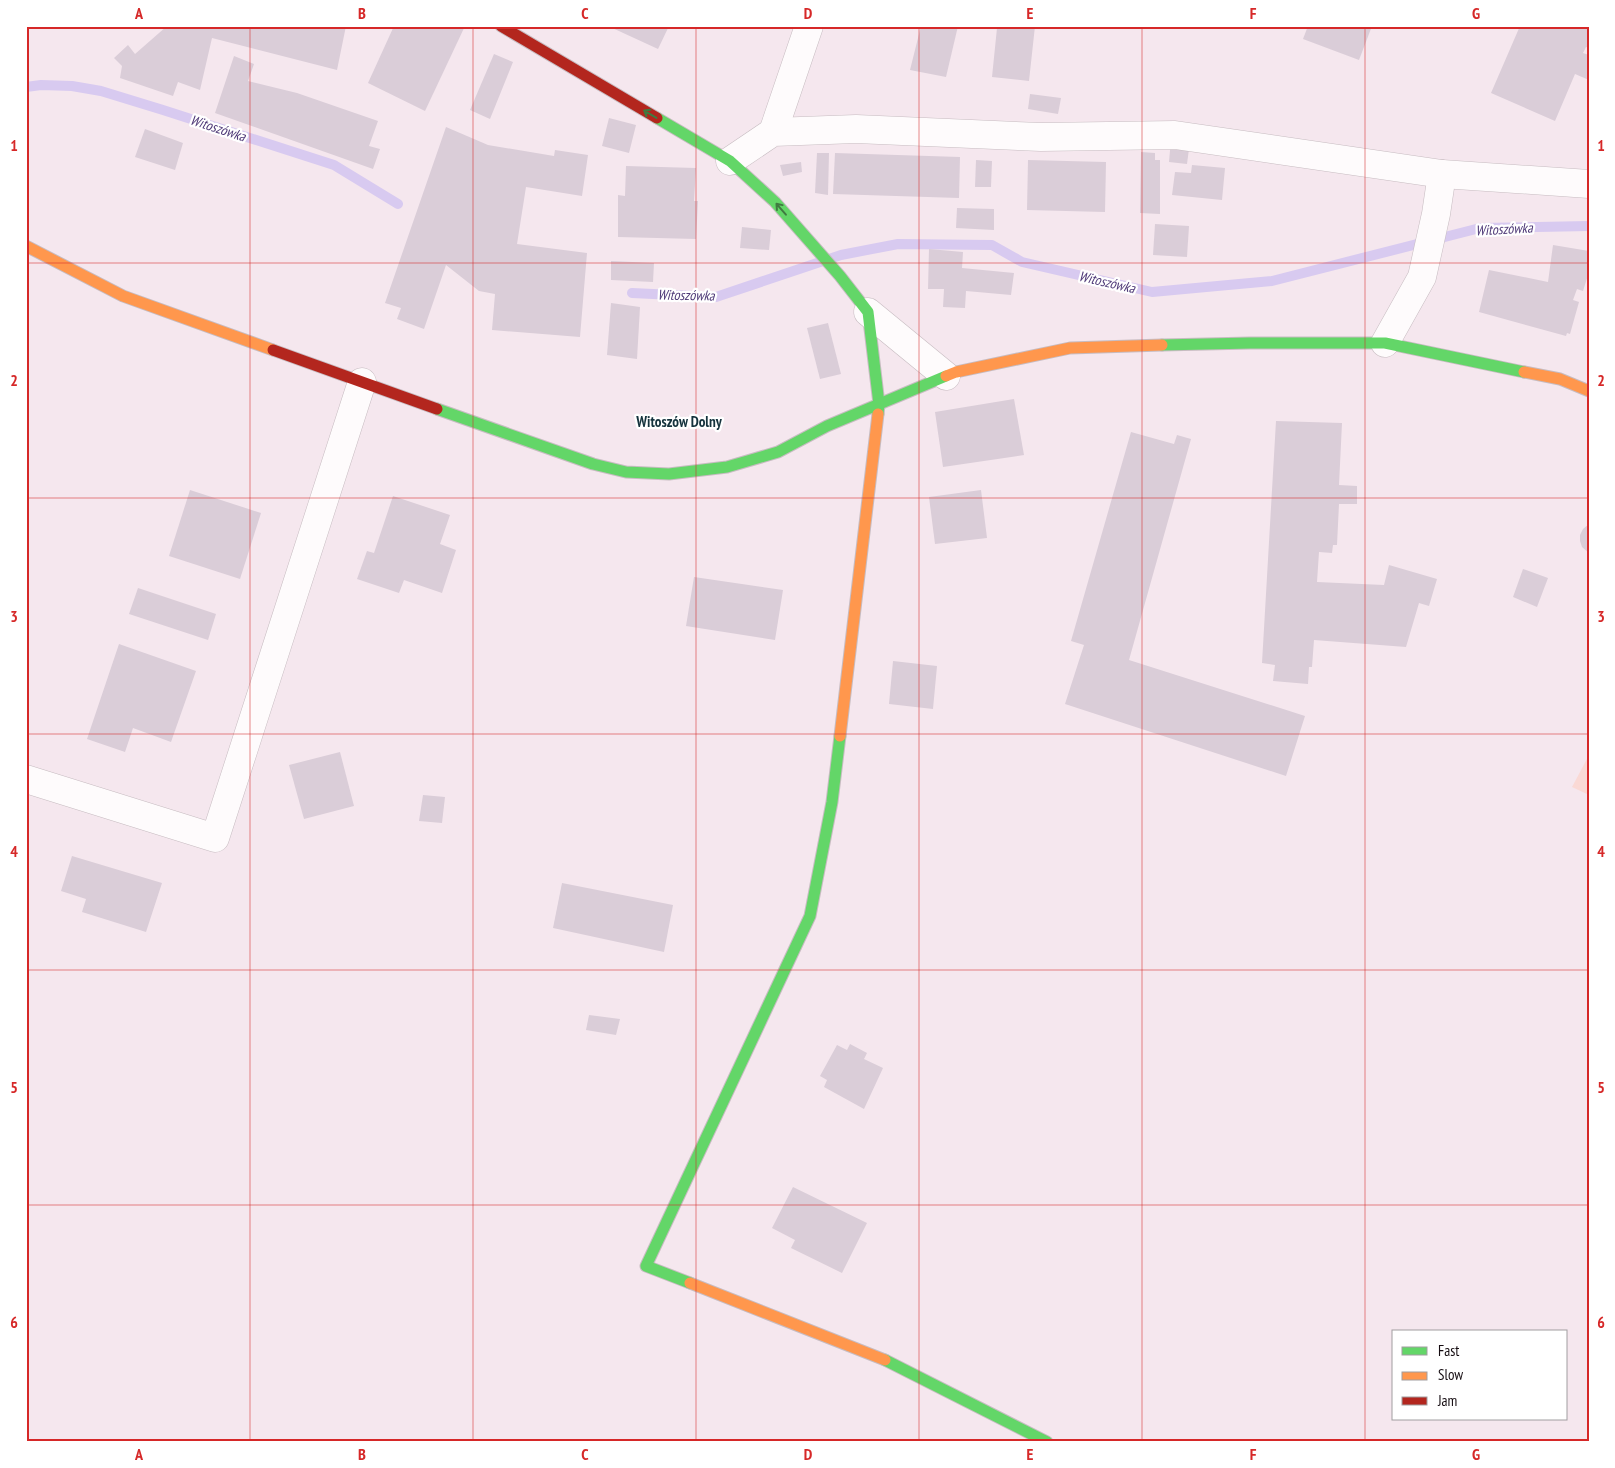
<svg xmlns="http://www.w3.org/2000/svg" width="1615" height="1468" font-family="'PT Sans Narrow',sans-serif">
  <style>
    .green { fill: #fad9d5 }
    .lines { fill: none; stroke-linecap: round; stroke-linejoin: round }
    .stream { stroke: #d8caf0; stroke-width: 10 }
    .building { fill: #dacdd8 }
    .street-casing { stroke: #c7bcc1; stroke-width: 29 }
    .fast-casing { stroke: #c7bcc1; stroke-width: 13 }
    .slow-casing { stroke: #c7bcc1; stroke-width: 13 }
    .jam-casing { stroke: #c7bcc1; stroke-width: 13 }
    .street { stroke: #fefbfc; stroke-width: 28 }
    .fast { stroke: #63d668; stroke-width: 11 }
    .slow { stroke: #ff974d; stroke-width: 11 }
    .jam { stroke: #b3261e; stroke-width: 11 }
    .oneway { stroke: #407b41 }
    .grid { fill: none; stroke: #d62828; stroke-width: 1; stroke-opacity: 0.55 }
    .labels { text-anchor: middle; stroke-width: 4.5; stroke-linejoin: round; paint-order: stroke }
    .water-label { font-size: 14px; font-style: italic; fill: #4e3977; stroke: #fff }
    .quarter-label { font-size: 15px; font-weight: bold; fill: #15333d; stroke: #fff }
    .neatline { fill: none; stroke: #d62828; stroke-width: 2 }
    .grid-label { font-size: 16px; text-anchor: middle; font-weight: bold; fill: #d62828 }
  </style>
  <rect width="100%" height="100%" fill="#f5e7ee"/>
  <!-- green -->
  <path class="green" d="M 1589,755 L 1589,795 L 1572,787 Z"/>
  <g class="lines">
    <!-- stream -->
    <g class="stream">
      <path d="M 26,87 L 41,85 L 72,86 L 101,91 L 163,110 L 334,165 L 398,204"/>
      <path d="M 632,293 L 716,297 L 841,255 L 898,244 L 992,245 L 1022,262 L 1152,292 L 1272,281 L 1480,228 L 1589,226"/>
    </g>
  </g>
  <!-- building -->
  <g class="building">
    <path d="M 167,26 L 346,26 L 337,70 L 212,38 L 200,90 L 178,82 L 173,96 L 120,78 L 122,66 L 114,58 L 128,45 L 135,54 Z"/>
    <path d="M 394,26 L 465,26 L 425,111 L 368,83 Z"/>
    <path d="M 608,26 L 669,26 L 658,49 Z"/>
    <path d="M 921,26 L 958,26 L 946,77 L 910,70 Z"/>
    <path d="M 1003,26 L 1035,26 L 1029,81 L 992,77 L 997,28 L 1002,29 Z"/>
    <path d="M 1308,26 L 1372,26 L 1359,60 L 1303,39 Z"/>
    <path d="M 1520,26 L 1589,26 L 1589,48 L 1586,47 L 1583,53 L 1589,55 L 1589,80 L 1575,74 L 1555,121 L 1491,93 Z"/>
    <path d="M 494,54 L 513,62 L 490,119 L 470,110 Z"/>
    <path d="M 234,56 L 254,64 L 248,81 L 297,93 L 378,121 L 369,146 L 380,149 L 373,169 L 215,113 Z"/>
    <path d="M 1030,94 L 1061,98 L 1058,114 L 1028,109 Z"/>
    <path d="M 609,118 L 636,125 L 629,153 L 602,146 Z"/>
    <path d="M 446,127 L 488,145 L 554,156 L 555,150 L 588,155 L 582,196 L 526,187 L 517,244 L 587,253 L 580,337 L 492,330 L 495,294 L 479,291 L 446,265 L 424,329 L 397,319 L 401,308 L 385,303 Z"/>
    <path d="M 145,129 L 183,143 L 175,170 L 135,157 Z"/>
    <path d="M 1171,139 L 1190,141 L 1187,164 L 1169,162 Z"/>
    <path d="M 1141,152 L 1155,153 L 1155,160 L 1160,160 L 1160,214 L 1140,213 Z"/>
    <path d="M 817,153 L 829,153 L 828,195 L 815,193 Z"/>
    <path d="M 835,153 L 960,157 L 959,198 L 833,194 Z"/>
    <path d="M 976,160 L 992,161 L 991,187 L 975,187 Z"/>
    <path d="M 1028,160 L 1106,162 L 1105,212 L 1027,210 Z"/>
    <path d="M 801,162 L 802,172 L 783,176 L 780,165 Z"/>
    <path d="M 1192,165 L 1225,168 L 1222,200 L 1172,195 L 1175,172 L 1191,173 Z"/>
    <path d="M 626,166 L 696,168 L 694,201 L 698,201 L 696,239 L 618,237 L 618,195 L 625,196 Z"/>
    <path d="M 957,208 L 994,209 L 994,230 L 956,228 Z"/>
    <path d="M 1155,224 L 1189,226 L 1187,257 L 1153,255 Z"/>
    <path d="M 742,227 L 771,230 L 769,250 L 740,248 Z"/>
    <path d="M 1553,245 L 1589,251 L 1589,272 L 1583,291 L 1577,289 L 1573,300 L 1579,302 L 1570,334 L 1567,333 L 1566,336 L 1479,312 L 1489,270 L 1548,282 Z"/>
    <path d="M 929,249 L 963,252 L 962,268 L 1014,273 L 1011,295 L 966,291 L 965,308 L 943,307 L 944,289 L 928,289 Z"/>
    <path d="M 611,261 L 654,263 L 653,282 L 611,280 Z"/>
    <path d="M 611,303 L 640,307 L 637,359 L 607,355 Z"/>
    <path d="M 828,323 L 841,374 L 820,379 L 807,328 Z"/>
    <path d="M 1014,399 L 1024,455 L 943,467 L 935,412 Z"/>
    <path d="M 1276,421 L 1342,423 L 1339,485 L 1357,486 L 1357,504 L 1339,504 L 1337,545 L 1333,545 L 1332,553 L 1319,552 L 1317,582 L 1384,585 L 1389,565 L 1437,579 L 1429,606 L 1419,603 L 1406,647 L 1314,640 L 1312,667 L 1309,667 L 1308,684 L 1273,681 L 1275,665 L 1262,663 Z"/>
    <path d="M 1131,432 L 1174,444 L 1177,435 L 1191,439 L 1129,660 L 1305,716 L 1286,776 L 1065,704 L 1084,645 L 1071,641 Z"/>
    <path d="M 190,490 L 261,513 L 240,579 L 169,556 Z"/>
    <path d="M 981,490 L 987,538 L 935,544 L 929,497 Z"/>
    <path d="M 393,496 L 450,515 L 440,544 L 456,550 L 442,593 L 404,580 L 399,593 L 357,579 L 367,551 L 374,553 Z"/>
    <path d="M 1589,524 L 1589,553 L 1582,547 L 1580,541 L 1580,535 L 1583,529 Z"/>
    <path d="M 1523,569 L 1548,578 L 1537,607 L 1513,597 Z"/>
    <path d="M 694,577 L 783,590 L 775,640 L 686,626 Z"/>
    <path d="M 138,588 L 216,614 L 208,640 L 129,614 Z"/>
    <path d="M 119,644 L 196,671 L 171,742 L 133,728 L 125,752 L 87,739 Z"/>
    <path d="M 893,661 L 937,666 L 933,709 L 889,704 Z"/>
    <path d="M 340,752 L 354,806 L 304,819 L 289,765 Z"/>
    <path d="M 423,795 L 445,797 L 442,823 L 419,821 Z"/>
    <path d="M 72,856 L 162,883 L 146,932 L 82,912 L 86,899 L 61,891 Z"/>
    <path d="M 562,883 L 673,905 L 664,952 L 553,928 Z"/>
    <path d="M 589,1015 L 620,1019 L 616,1035 L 586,1030 Z"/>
    <path d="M 850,1044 L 867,1053 L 864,1059 L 883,1068 L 864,1109 L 824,1087 L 827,1080 L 820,1076 L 837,1045 L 847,1050 Z"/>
    <path d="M 793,1187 L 867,1223 L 842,1273 L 791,1248 L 795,1240 L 772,1228 Z"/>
  </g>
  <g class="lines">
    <!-- street casing -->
    <g class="street-casing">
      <g id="street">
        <path d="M 773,132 L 809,26"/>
        <path d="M 730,161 L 773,132 L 856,129 L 1041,137 L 1175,135 L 1442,174 L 1589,184"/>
        <path d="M 868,312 L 946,376"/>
        <path d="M 1385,343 L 1422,277 L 1436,214 L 1442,174"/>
        <path d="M 26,779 L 215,838 L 362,382"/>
      </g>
    </g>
    <!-- fast casing -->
    <g class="fast-casing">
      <g id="fast">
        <path d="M 657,118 L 730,161 L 775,202 L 840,276 L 868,312 L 879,404 L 878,414"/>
        <path d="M 1162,345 L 1250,343 L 1385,343 L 1524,372"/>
        <path d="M 437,409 L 593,464 L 626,472 L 669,474 L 727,467 L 778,452 L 827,426 L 946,376"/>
        <path d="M 690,1283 L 646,1266 L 810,916 L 832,802 L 840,736"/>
        <path d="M 885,1360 L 1047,1442"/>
      </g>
    </g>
    <!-- slow casing -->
    <g class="slow-casing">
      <g id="slow">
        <path d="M 26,246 L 123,296 L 273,350"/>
        <path d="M 1524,372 L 1560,379 L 1589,391"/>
        <path d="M 946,376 L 956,372 L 1070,348 L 1162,345"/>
        <path d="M 840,736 L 878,414"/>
        <path d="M 690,1283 L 885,1360"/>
      </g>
    </g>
    <!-- jam casing -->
    <g class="jam-casing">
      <g id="jam">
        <path d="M 501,26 L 657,118"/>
        <path d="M 273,350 L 437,409"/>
      </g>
    </g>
    <!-- street -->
    <use href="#street" class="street"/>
    <!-- fast -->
    <use href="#fast" class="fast"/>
    <!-- slow -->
    <use href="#slow" class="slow"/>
    <!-- jam -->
    <use href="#jam" class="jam"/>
  </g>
  <!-- one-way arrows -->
  <defs><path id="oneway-shaft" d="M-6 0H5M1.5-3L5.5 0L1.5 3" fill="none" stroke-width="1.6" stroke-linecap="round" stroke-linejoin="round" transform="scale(1.25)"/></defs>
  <g class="oneway">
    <use href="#oneway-shaft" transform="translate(650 114) rotate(-149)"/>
    <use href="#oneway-shaft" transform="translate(781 209) rotate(-131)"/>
  </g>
  <!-- grid -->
  <path class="grid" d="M 250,26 L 250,1442M 473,26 L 473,1442M 696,26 L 696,1442M 919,26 L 919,1442M 1142,26 L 1142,1442M 1365,26 L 1365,1442M 26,263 L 1589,263M 26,498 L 1589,498M 26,734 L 1589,734M 26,970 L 1589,970M 26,1205 L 1589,1205"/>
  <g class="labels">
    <!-- water labels -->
    <g class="water-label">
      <text transform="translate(218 128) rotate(18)" y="5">Witoszówka</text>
      <text transform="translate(1504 229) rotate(-3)" y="5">Witoszówka</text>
      <text transform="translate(1107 282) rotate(13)" y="5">Witoszówka</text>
      <text transform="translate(686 295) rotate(1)" y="5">Witoszówka</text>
    </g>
    <!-- quarter labels -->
    <g class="quarter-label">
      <text x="679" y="427">Witoszów Dolny</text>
    </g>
  </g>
  <!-- border -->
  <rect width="1615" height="1468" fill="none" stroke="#ffffff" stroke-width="55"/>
  <!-- legend -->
  <rect x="1392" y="1330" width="175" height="90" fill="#ffffff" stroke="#a19ea0"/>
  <rect x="1402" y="1347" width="25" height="8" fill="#63d668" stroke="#a19ea0"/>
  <text x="1438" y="1356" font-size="15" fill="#150c11">Fast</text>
  <rect x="1402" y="1372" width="25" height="8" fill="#ff974d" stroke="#a19ea0"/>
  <text x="1438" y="1380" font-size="15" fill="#150c11">Slow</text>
  <rect x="1402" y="1397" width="25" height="8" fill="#b3261e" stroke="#a19ea0"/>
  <text x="1438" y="1406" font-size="15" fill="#150c11">Jam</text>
  <rect x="28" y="28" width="1560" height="1412" class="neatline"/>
  <g class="grid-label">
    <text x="139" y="19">A</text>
    <text x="362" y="19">B</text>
    <text x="585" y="19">C</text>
    <text x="808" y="19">D</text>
    <text x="1030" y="19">E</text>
    <text x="1253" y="19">F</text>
    <text x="1476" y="19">G</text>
    <text x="14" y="151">1</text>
    <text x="1601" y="151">1</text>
    <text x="14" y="386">2</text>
    <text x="1601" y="386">2</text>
    <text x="14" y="622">3</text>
    <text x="1601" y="622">3</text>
    <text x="14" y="857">4</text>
    <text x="1601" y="857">4</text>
    <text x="14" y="1093">5</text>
    <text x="1601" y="1093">5</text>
    <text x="14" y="1328">6</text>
    <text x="1601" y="1328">6</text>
    <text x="139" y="1460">A</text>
    <text x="362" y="1460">B</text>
    <text x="585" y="1460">C</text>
    <text x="808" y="1460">D</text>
    <text x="1030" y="1460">E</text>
    <text x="1253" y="1460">F</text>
    <text x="1476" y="1460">G</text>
  </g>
</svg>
